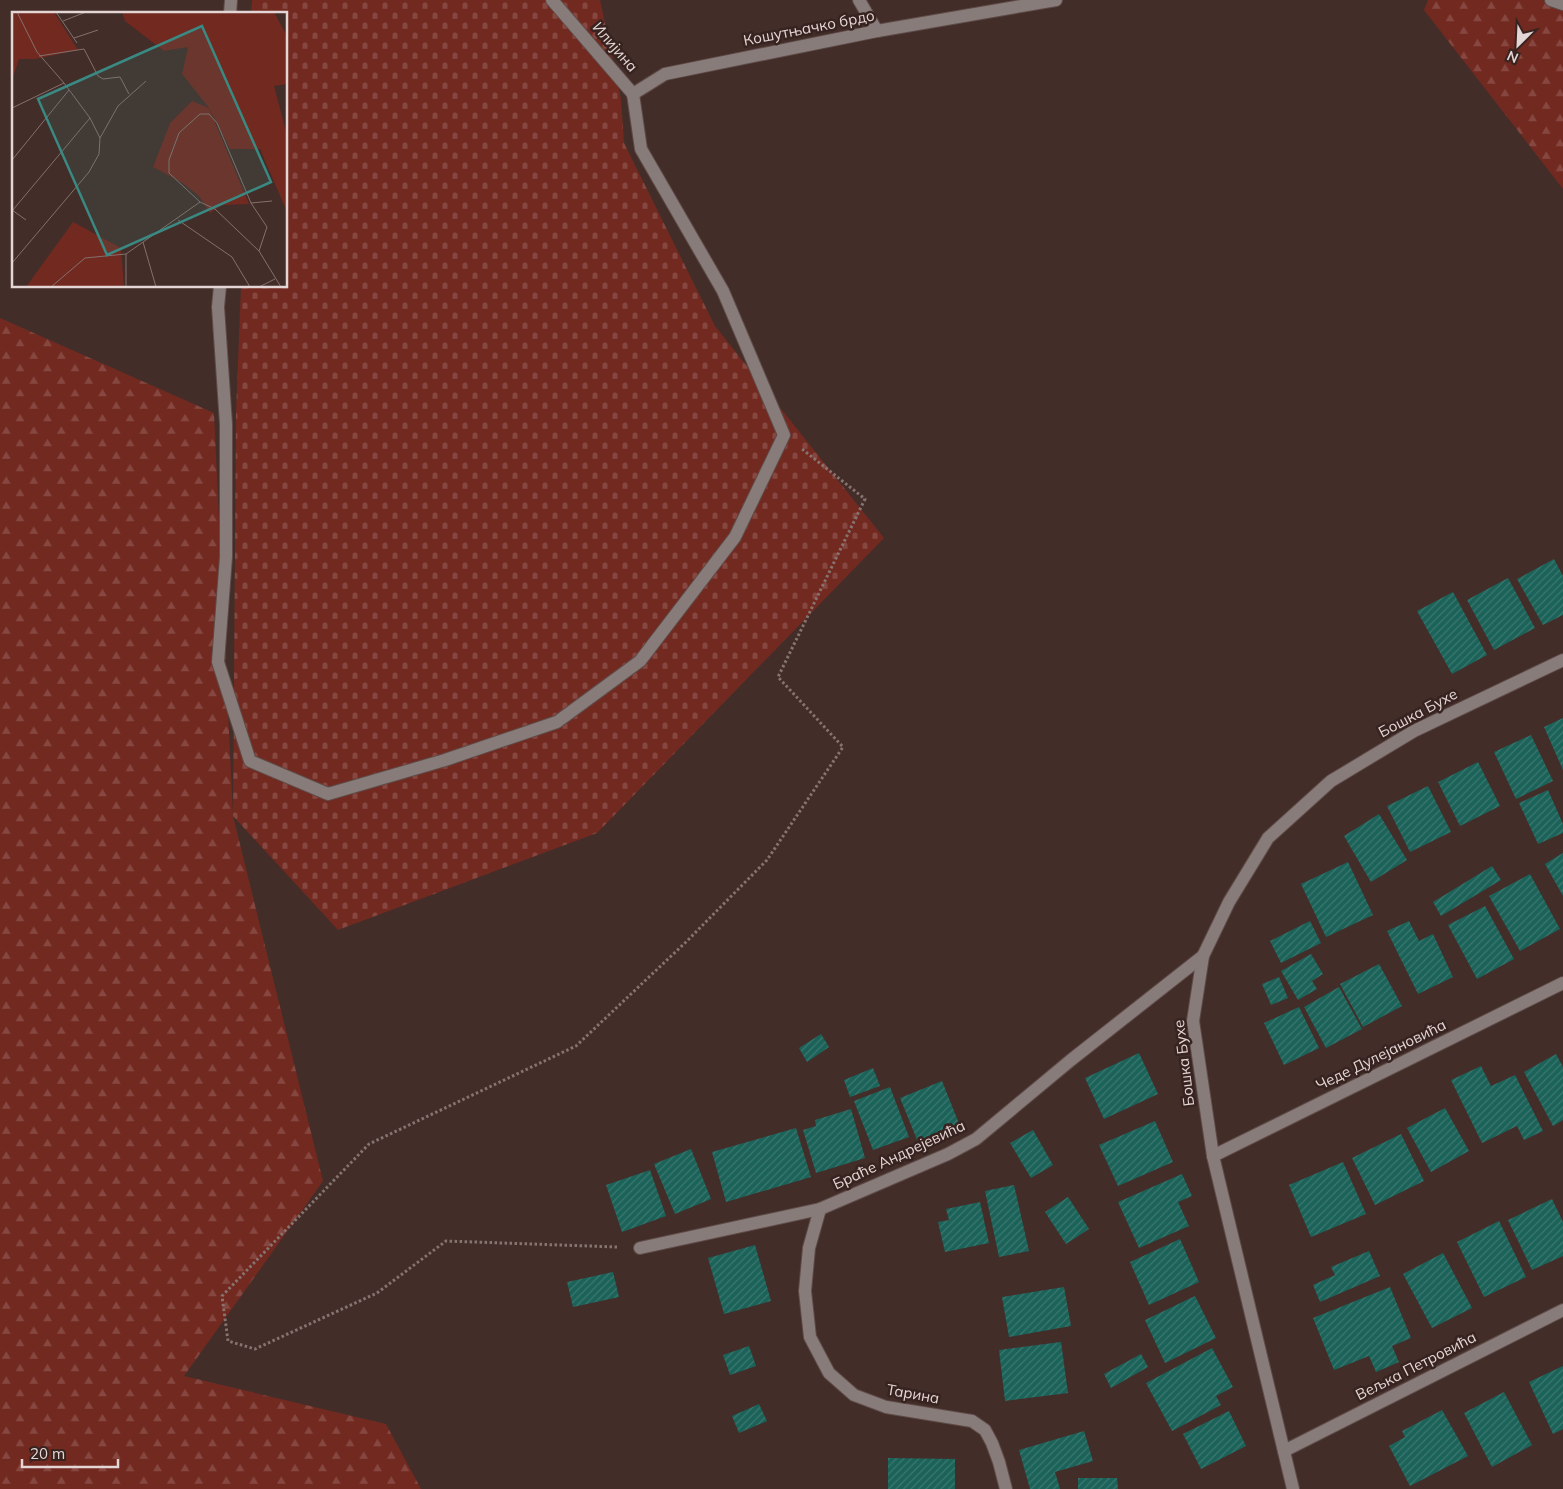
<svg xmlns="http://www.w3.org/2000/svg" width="1563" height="1489" font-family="Mulish,sans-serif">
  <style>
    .forest { fill: url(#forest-firs) }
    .cemetery { fill: url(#cemetery-stones) }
    .building { fill: url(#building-hatch) }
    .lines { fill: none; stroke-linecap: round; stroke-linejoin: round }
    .minor-casing { stroke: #5f4b48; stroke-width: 14 }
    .path { stroke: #867471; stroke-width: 3; stroke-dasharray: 2.5 2.5; stroke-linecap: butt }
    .minor { stroke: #877c7a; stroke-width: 12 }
    .labels { text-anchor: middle; stroke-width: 5; stroke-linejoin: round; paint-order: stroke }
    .street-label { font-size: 15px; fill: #e4d6d4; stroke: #372320 }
    .inset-road { fill: none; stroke: #83716d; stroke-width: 1 }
    .view { fill: #3a8982; fill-opacity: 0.15; stroke: #3a8982; stroke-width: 2.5 }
    .inset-edge { fill: none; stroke: #e4d6d4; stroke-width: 2.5 }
  </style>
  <defs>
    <pattern id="forest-firs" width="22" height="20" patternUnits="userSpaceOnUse" patternTransform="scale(1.25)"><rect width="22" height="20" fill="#722920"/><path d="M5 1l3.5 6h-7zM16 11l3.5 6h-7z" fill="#864740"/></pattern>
    <pattern id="cemetery-stones" width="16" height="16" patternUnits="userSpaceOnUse" patternTransform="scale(1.25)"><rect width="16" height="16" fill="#722920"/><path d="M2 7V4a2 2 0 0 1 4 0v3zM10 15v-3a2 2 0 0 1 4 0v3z" fill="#864740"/></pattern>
    <pattern id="building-hatch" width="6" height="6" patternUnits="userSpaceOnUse" patternTransform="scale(1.25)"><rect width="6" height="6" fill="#1b6259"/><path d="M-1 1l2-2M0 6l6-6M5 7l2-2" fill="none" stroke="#3c7870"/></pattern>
  </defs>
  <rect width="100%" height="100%" fill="#422d29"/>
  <!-- forest -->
  <g class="forest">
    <path d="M 1428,0 L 1563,0 L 1563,189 L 1424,10 Z"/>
    <path d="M 0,318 L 214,413 L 233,816 L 323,1181 L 184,1376 L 386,1424 L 421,1489 L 0,1489 Z"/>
  </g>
  <!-- cemetery -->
  <path class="cemetery" d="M 252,0 L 600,0 L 621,99 L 624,143 L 715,326 L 884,538 L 597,833 L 338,930 L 233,816 L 236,413 L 241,286 L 286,286 L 286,14 L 251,14 Z"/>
  <!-- building -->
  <g class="building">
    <path d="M 1554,559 L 1563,576 L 1563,615 L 1543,625 L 1517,579 Z"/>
    <path d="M 1508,578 L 1535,628 L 1494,650 L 1467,600 Z"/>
    <path d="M 1453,592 L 1487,655 L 1452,674 L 1417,611 Z"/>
    <path d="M 1563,718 L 1563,770 L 1544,727 Z"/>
    <path d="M 1531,735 L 1553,781 L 1516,799 L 1494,752 Z"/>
    <path d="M 1478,762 L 1500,806 L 1460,826 L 1438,782 Z"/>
    <path d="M 1428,786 L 1451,832 L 1410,852 L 1387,806 Z"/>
    <path d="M 1548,790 L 1563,824 L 1563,833 L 1538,844 L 1519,803 Z"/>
    <path d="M 1379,814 L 1407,860 L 1371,882 L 1344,836 Z"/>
    <path d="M 1563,853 L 1563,896 L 1545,864 Z"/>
    <path d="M 1348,862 L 1373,915 L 1326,937 L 1301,884 Z"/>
    <path d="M 1492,866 L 1501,880 L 1441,916 L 1433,902 Z"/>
    <path d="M 1530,874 L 1560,929 L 1520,951 L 1489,896 Z"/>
    <path d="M 1485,906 L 1514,959 L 1477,979 L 1448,925 Z"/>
    <path d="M 1310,921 L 1321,943 L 1281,963 L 1270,941 Z"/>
    <path d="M 1409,921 L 1419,941 L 1433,934 L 1453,977 L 1418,994 L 1387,931 Z"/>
    <path d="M 1311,954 L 1323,974 L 1312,981 L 1317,989 L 1298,1000 L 1281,971 Z"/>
    <path d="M 1379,964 L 1402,1006 L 1363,1027 L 1340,984 Z"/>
    <path d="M 1279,977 L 1288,998 L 1271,1005 L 1262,984 Z"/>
    <path d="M 1339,987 L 1362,1029 L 1326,1048 L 1304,1007 Z"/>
    <path d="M 1299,1007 L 1319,1048 L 1284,1065 L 1264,1023 Z"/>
    <path d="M 821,1034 L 829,1047 L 807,1062 L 799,1048 Z"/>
    <path d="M 1139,1053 L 1158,1094 L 1104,1119 L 1085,1078 Z"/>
    <path d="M 1556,1054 L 1563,1067 L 1563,1120 L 1553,1126 L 1524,1072 Z"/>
    <path d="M 1481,1066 L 1491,1086 L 1515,1075 L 1543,1131 L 1524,1140 L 1517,1126 L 1482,1143 L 1451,1080 Z"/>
    <path d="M 873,1068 L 880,1086 L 850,1097 L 844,1080 Z"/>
    <path d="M 942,1081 L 962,1131 L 920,1147 L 900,1098 Z"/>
    <path d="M 890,1087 L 909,1137 L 873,1150 L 854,1101 Z"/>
    <path d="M 1445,1108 L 1469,1151 L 1431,1172 L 1407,1128 Z"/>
    <path d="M 851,1109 L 865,1158 L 816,1173 L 803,1130 L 816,1126 L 815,1120 Z"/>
    <path d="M 1155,1121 L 1173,1162 L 1118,1186 L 1099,1145 Z"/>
    <path d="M 796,1128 L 811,1177 L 726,1202 L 712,1152 Z"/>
    <path d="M 1033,1130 L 1053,1165 L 1031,1178 L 1010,1143 Z"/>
    <path d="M 1401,1134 L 1424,1181 L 1375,1205 L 1352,1158 Z"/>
    <path d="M 691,1149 L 711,1199 L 675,1214 L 654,1164 Z"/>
    <path d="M 1343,1162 L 1366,1214 L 1311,1237 L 1289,1185 Z"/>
    <path d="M 650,1170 L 666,1216 L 622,1232 L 606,1185 Z"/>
    <path d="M 1182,1174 L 1192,1196 L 1178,1202 L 1189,1226 L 1139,1248 L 1118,1202 Z"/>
    <path d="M 1014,1185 L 1029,1251 L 999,1257 L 985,1191 Z"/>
    <path d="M 1068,1197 L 1089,1229 L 1066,1244 L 1045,1212 Z"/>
    <path d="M 1552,1199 L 1563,1222 L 1563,1256 L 1532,1270 L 1508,1220 Z"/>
    <path d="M 980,1202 L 989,1243 L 945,1252 L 938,1222 L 949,1220 L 946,1209 Z"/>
    <path d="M 1499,1221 L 1526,1277 L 1484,1297 L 1457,1242 Z"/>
    <path d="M 1180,1239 L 1199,1282 L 1149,1305 L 1130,1262 Z"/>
    <path d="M 755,1245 L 771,1301 L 724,1314 L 708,1258 Z"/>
    <path d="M 1369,1251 L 1380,1276 L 1320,1302 L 1313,1285 L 1335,1275 L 1331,1267 Z"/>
    <path d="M 1443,1253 L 1472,1308 L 1432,1328 L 1403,1274 Z"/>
    <path d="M 613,1272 L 619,1297 L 573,1307 L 567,1282 Z"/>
    <path d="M 1064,1287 L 1071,1326 L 1009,1337 L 1002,1297 Z"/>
    <path d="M 1390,1287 L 1411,1338 L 1392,1346 L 1399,1362 L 1376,1372 L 1369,1356 L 1334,1370 L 1313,1318 Z"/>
    <path d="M 1195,1296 L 1216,1338 L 1165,1363 L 1145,1320 Z"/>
    <path d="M 1061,1342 L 1068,1393 L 1005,1401 L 999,1350 Z"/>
    <path d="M 749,1346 L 756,1366 L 730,1375 L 723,1355 Z"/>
    <path d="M 1212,1348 L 1233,1387 L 1216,1396 L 1221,1405 L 1172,1431 L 1146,1383 Z"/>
    <path d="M 1141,1354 L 1148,1367 L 1111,1388 L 1104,1374 Z"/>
    <path d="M 1563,1366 L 1563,1429 L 1553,1434 L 1529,1382 Z"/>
    <path d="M 1504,1392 L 1532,1445 L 1492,1467 L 1464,1413 Z"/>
    <path d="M 759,1404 L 767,1421 L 739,1433 L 732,1416 Z"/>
    <path d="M 1442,1410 L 1468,1456 L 1410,1486 L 1389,1446 L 1405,1437 L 1402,1431 Z"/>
    <path d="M 1229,1411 L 1246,1446 L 1201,1469 L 1183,1434 Z"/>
    <path d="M 1084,1431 L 1093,1461 L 1055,1472 L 1060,1489 L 1030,1489 L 1019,1450 Z"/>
    <path d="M 888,1458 L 955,1459 L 955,1489 L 888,1489 Z"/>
    <path d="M 1078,1478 L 1117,1478 L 1118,1489 L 1078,1489 Z"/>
  </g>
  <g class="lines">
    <!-- minor casing -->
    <g class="minor-casing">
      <g id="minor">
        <path d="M 552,0 L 633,94"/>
        <path d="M 859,0 L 877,31"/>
        <path d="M 1551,0 L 1563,4"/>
        <path d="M 230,14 L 231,0"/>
        <path d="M 633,94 L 665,74 L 877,31 L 1056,0"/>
        <path d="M 220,286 L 218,307 L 226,424 L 226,557 L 218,662 L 250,761 L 328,794 L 445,760 L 557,722 L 640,661 L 735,537 L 784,435 L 723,291 L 641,149 L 633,94"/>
        <path d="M 1213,1156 L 1563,983"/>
        <path d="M 820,1209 L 809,1248 L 805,1291 L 810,1337 L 829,1373 L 854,1395 L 886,1407 L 972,1421 L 985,1430 L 992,1443 L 999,1462 L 1006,1489"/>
        <path d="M 640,1248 L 820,1209 L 948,1154 L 976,1139 L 1071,1060 L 1203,956"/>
        <path d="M 1284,1451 L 1563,1310"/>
        <path d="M 1293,1489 L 1213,1156 L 1193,1021 L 1203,956 L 1229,902 L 1268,838 L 1331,781 L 1414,731 L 1563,660"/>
      </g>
    </g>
    <!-- path -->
    <path class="path" d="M 617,1247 L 446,1241 L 377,1293 L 255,1349 L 228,1341 L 222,1296 L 369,1144 L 576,1046 L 686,942 L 767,860 L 843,747 L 778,677 L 865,499 L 802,449"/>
    <!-- minor -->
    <use href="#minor" class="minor"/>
  </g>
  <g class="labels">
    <!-- street labels -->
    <g class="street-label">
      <text transform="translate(809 28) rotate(-11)" y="5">Кошутњачко брдо</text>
      <text transform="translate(615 47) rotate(49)" y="5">Илијина</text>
      <text transform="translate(1418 713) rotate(-28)" y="5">Бошка Бухе</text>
      <text transform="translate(1381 1055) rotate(-26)" y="5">Чеде Дулејановића</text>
      <text transform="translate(1184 1063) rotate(-97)" y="5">Бошка Бухе</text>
      <text transform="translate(899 1155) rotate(-25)" y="5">Браће Андрејевића</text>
      <text transform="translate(1416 1366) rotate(-27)" y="5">Вељка Петровића</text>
      <text transform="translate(913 1394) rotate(10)" y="5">Тарина</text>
    </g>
  </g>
  <!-- overview -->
  <g transform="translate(12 12)">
    <rect width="275" height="275" fill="#422d29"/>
    <path d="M 0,0 L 42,0 L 66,38 L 23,47 L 7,47 L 0,68 Z" fill="#722920"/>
    <path d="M 110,0 L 262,0 L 275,24 L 275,72 L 262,74 L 275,123 L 275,200 L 248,137 L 218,137 L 197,96 L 170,62 L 176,35 L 152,39 L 113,9 ZM 61,210 L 109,236 L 112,275 L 14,275 Z" fill="#722920"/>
    <path d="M 180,89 L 197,96 L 237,192 L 210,193 L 198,201 L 187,184 L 169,170 L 141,155 L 158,111 Z" fill="#722920"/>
    <path class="inset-road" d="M 5,0 L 25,40 L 52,71M 44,0 L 65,31M 51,9 L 74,0M 62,26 L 86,18M 27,44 L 72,37 L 86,64 L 91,67 L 108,65 L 117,82M 0,96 L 52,71 L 78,106 L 88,126 L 87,142 L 77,160 L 0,251M 88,126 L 106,94 L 134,69M 0,148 L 57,78M 188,190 L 157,161 L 157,148 L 167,121 L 188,102 L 197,102 L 205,111 L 239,191 L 255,215 L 247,239M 188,190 L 203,197 L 247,239 L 269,275M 239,191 L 260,189M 0,198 L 14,208M 0,199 L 78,106M 166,208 L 220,245 L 238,275M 131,230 L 144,275M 39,275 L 73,246 L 114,242M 114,275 L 114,242 L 188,190M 247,275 L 263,267"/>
    <path class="view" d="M 190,14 L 259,170 L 95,243 L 26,87 Z"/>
    <rect width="275" height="275" class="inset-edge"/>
  </g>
  <!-- north arrow -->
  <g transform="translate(1518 45) rotate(204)" stroke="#372320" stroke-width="4" paint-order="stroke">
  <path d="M0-4L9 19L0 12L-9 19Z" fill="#e4d6d4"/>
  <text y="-8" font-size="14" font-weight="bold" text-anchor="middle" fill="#e4d6d4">N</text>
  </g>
  <!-- scale -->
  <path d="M22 1459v8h96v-8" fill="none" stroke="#e4d6d4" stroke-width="2.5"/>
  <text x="30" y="1459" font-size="15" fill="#e4d6d4" stroke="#372320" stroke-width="4" paint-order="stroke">20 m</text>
</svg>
